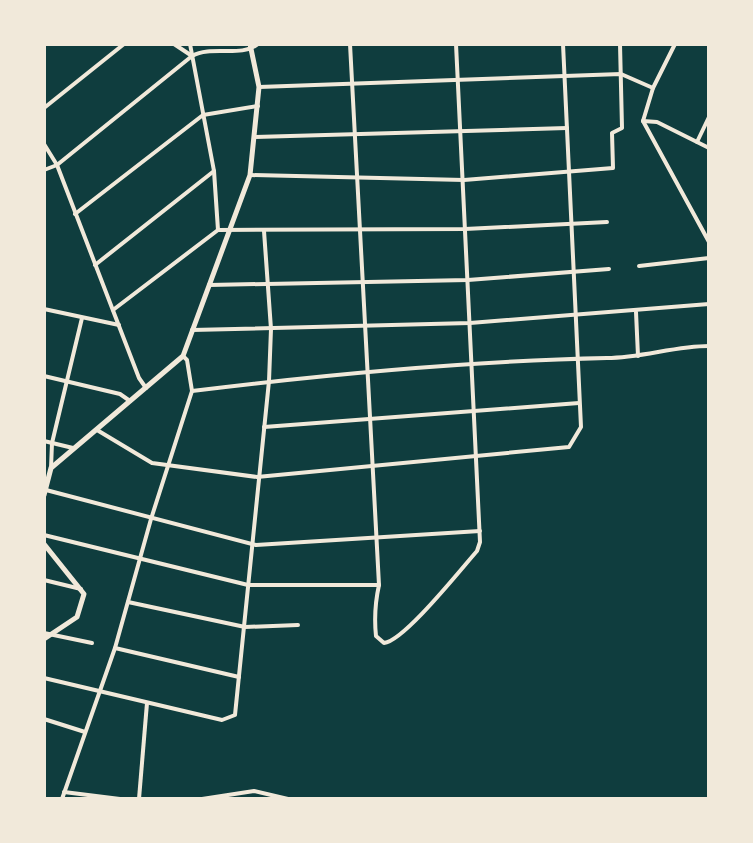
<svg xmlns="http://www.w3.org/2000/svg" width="753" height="843" font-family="'Open Sans',sans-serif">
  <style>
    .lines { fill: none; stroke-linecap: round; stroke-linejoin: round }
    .minor { stroke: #f1e9da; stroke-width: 4 }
    .tertiary { stroke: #f1e9da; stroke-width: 5 }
  </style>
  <rect width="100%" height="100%" fill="#0f3d3e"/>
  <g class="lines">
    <!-- minor -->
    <g class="minor">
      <path d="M 174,44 L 192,56"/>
      <path d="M 190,44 L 214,171 L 218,230 L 465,229 L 607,222"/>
      <path d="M 350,44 L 379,585 C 375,603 374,617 376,636 L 384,643 C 404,641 461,569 477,551 L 480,542 L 456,44"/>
      <path d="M 259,87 L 621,74 L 653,88"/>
      <path d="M 44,108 L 124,44"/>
      <path d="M 643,121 L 709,242"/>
      <path d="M 643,121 L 653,88 L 675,44"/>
      <path d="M 643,121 L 657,122 L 709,148"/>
      <path d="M 255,137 L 567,128"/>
      <path d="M 697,142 L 709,117"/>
      <path d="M 44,144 L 57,165 L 139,378 L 146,388"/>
      <path d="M 44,170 L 57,165 L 192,56 C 212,45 241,58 258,44"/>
      <path d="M 250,175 L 464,180 L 613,168 L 612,133 L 622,128 L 620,44"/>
      <path d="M 75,214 L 203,115 L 258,106"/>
      <path d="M 95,265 L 214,171"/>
      <path d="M 639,266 L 709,258"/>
      <path d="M 209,285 L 468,280 L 609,269"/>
      <path d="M 44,309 L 119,325"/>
      <path d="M 113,310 L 218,230"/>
      <path d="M 636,312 L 638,356"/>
      <path d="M 192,330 L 470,323 L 709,304"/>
      <path d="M 44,376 L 120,394 L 130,401"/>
      <path d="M 192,391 C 329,374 468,361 607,358 C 641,358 675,346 709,346"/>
      <path d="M 264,427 L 579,403"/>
      <path d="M 97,430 L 152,463 L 257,477 L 569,447 L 581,427 L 563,44"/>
      <path d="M 44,441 L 73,448"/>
      <path d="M 51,468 L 52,443 L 82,318"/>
      <path d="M 46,490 L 256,545 L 480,531"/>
      <path d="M 44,535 L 248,585 L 379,585"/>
      <path d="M 44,580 L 81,589"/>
      <path d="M 128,602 L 245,627 L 298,625"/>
      <path d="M 44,633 L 92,643"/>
      <path d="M 115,648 L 239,677"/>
      <path d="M 44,678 L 222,720 L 235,715 L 269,381 L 271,329 L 264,231"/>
      <path d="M 44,719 L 85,732"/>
      <path d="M 64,792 L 120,799"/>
      <path d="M 62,799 L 115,648 L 151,519 L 192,391 L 187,360 L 183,356"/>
      <path d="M 139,799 L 147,703"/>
      <path d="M 202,799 L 254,791 L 288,799"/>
      <path d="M 432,799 L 454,799"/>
    </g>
    <!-- tertiary -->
    <g class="tertiary">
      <path d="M 44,495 L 51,468 L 183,356 L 250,175 L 259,87 L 250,44"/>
      <path d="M 44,544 L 84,594 L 77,617 L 44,639"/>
    </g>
  </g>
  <!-- border -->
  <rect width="753" height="843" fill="none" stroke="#f1e9da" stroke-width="92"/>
</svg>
